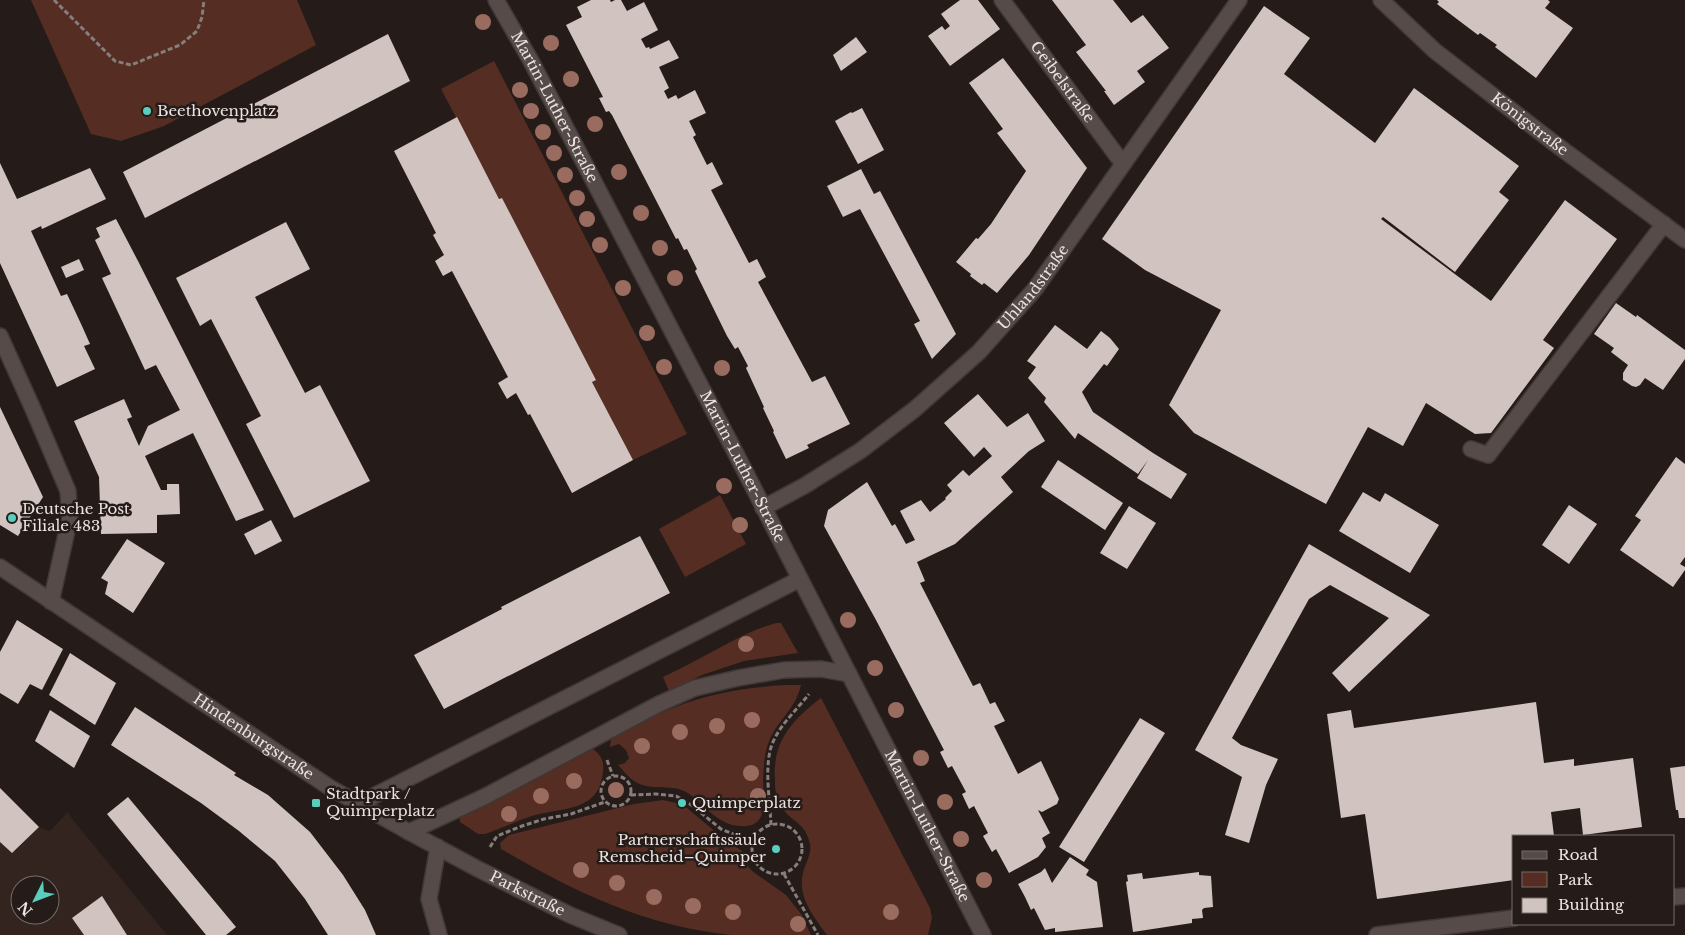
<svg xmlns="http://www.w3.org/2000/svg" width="1685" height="935" font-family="'Libre Baskerville',serif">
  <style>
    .built { fill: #33241f; fill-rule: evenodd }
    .green { fill: #552d22 }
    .building { fill: #d1c4c0 }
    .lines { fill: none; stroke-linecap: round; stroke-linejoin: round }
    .lane-casing { stroke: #3f3836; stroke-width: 18 }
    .street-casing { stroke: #3f3836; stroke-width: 18 }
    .secondary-casing { stroke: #3f3836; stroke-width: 18 }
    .path { stroke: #867e7b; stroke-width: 3; stroke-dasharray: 5 2.5; stroke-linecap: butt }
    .lane { stroke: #564b48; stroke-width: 15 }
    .street { stroke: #564b48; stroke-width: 15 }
    .secondary { stroke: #564b48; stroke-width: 15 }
    .tree { fill: #9a6c5f }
    .poi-dot { fill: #59cebe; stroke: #251c19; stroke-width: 2 }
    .labels { text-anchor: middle; stroke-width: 5; stroke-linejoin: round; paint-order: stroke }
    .street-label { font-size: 15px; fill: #ebe4e2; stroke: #251c19 }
    .poi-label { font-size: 15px; fill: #ebe4e2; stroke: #251c19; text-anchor: start }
  </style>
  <rect width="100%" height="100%" fill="#251c19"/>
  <!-- built -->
  <path class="built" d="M 68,812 L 73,820 L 167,935 L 127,935 L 102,897 L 72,917 L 84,935 L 0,935 L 0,842 L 12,853 L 39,827 L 50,831 ZM 20,885 L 50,885 L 50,915 L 20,915 Z"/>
  <!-- green -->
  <g class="green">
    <path d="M 31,0 L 297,0 L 316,45 L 164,126 L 121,141 L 91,134 Z"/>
    <path d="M 494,61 L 687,434 L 633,460 L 592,382 L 595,380 L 502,198 L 499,199 L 441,89 Z"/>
    <path d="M 720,495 L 746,544 L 685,577 L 659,529 Z"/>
    <path d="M 776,623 L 781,623 L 798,653 L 744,661 L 702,675 L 669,691 L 663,677 C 678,670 693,662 708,654 C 731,642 751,630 776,623 Z"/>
    <path d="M 785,685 L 801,685 C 795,711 776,721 768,744 C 764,755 764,766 763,778 C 763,794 770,823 747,826 C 738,827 729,825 721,820 C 708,813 699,799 686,792 C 670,783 650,792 634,781 C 628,777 623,770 618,765 L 625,763 L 629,758 L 626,750 L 619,744 L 610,747 L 611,739 C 627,731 642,721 658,714 C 701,695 739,688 785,685 Z"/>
    <path d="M 821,698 L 930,908 L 932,918 L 928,935 L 827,935 C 814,917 797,897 803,873 C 805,863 812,855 810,844 C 805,822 794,824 783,809 C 776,800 775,791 775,780 C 772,742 792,720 821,698 Z"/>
    <path d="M 593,749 C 602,756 604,761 603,772 C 599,813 562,807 532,816 C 516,821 501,829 485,834 L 478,834 L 460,822 L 460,818 L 468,813 Z"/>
    <path d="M 663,800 L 676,803 L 687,808 L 718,834 L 742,851 L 746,864 L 752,871 L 786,895 L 801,914 L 811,935 C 785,935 757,935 731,935 C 644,926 575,892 501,849 L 500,843 L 509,835 L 634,804 Z"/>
  </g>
  <!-- building -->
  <g class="building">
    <path d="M 591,0 L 610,0 L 611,2 L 615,0 L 621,0 L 627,11 L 644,2 L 658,30 L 641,39 L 646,48 L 649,47 L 650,49 L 669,40 L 679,58 L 659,67 L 669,88 L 664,91 L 668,99 L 676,95 L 678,99 L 695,90 L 706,113 L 689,121 L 696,135 L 693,137 L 707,165 L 712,162 L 723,184 L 711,190 L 749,263 L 757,259 L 766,277 L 758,282 L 812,382 L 825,376 L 850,424 L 807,445 L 809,448 L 786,459 L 773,432 L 774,431 L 763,408 L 764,407 L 746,368 L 748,366 L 738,347 L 735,349 L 727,336 L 695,271 L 697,269 L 687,249 L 684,250 L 678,238 L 676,239 L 612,115 L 609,111 L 606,112 L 599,98 L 603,97 L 566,25 L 582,17 L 577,7 Z"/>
    <path d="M 960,0 L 978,0 L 1000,29 L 950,66 L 928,36 L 942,26 L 945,30 L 950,26 L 941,14 Z"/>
    <path d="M 1052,0 L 1113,0 L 1131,23 L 1143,15 L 1169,48 L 1137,71 L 1145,82 L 1114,105 L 1104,91 L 1106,91 L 1076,52 L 1086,45 Z"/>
    <path d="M 1437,0 L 1548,0 L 1550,2 L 1545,8 L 1573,28 L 1536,78 L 1495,47 L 1497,45 L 1480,33 L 1478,35 L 1437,4 L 1439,2 Z"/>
    <path d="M 1264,6 L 1310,38 L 1284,74 L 1375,143 L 1414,88 L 1519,166 L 1499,192 L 1509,200 L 1455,272 L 1383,217 L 1381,219 L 1491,301 L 1565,200 L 1617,239 L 1543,340 L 1554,348 L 1491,433 L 1475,434 L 1426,403 L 1403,446 L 1368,427 L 1326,504 L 1194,433 L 1169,405 L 1221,310 L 1145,270 L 1102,239 Z"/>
    <path d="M 388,34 L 410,81 L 145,218 L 123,172 Z"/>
    <path d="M 856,37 L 867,52 L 841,71 L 833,55 Z"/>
    <path d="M 1003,58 L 1087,168 L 1029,255 L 997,293 L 984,283 L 982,285 L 970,276 L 971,274 L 956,262 L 976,238 L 978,239 L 991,224 L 1026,171 L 997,133 L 1003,129 L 969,83 Z"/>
    <path d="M 862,108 L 884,150 L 858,164 L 835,121 L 851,112 L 852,113 Z"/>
    <path d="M 457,117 L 499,199 L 502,198 L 596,380 L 592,382 L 633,460 L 572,493 L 530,414 L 528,415 L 516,393 L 507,399 L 498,383 L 508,377 L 452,271 L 443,276 L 435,261 L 444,255 L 433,235 L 436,233 L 394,151 Z"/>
    <path d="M 0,163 L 17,199 L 90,168 L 106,199 L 42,229 L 41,226 L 31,231 L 61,296 L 67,294 L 82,326 L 90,344 L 84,346 L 95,369 L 57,387 L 0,263 Z"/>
    <path d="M 861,169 L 874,194 L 880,191 L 956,334 L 932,359 L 914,324 L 920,321 L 860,209 L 843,217 L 827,186 Z"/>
    <path d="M 116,219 L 138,261 L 264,510 L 236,521 L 193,433 L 145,456 L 161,490 L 167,490 L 167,484 L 179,484 L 180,514 L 157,515 L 157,533 L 101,534 L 99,477 L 74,421 L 124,399 L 132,417 L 127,419 L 139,446 L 148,426 L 180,410 L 156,365 L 145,370 L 102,278 L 111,274 L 95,240 L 100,237 L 96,228 Z"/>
    <path d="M 286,222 L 310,269 L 255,297 L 305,393 L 320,385 L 370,481 L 294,518 L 246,424 L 261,416 L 211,319 L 200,326 L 176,278 Z"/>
    <path d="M 79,259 L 84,270 L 66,278 L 61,267 Z"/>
    <path d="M 1616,303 L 1636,317 L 1637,315 L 1685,350 L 1685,359 L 1663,390 L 1645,378 L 1640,385 L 1636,387 L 1632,386 L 1623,380 L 1623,373 L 1628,365 L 1611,352 L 1614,348 L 1594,334 Z"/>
    <path d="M 1055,325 L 1087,349 L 1101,331 L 1110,338 L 1119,349 L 1107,366 L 1104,364 L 1082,392 L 1093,412 L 1153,453 L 1187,474 L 1171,499 L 1137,478 L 1148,460 L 1138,474 L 1078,433 L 1075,439 L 1044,402 L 1046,398 L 1028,378 L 1036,367 L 1027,361 Z"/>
    <path d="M 978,394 L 1007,427 L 1028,413 L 1045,441 L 1029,451 L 1001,477 L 1013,492 L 955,544 L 917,562 L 925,581 L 920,583 L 973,686 L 980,683 L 990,704 L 995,702 L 1005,721 L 994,726 L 1018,774 L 1041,761 L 1059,799 L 1057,804 L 1042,812 L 1038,810 L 1050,833 L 1042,838 L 1046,847 L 1038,857 L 1009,873 L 996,849 L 992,852 L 983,836 L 988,833 L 974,806 L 969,809 L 962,794 L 966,792 L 952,766 L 948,768 L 940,752 L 944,750 L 876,620 L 824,526 L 828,510 L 867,482 L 892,526 L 895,524 L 906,544 L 915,540 L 900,511 L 921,500 L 930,512 L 946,499 L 945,498 L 952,491 L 947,485 L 963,470 L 969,476 L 992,456 L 984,447 L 974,457 L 944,423 Z"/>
    <path d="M 0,407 L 43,497 L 18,536 L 0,525 Z"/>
    <path d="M 1676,457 L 1685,464 L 1685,557 L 1680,564 L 1685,567 L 1685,570 L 1673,587 L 1620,550 L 1641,520 L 1635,516 Z"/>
    <path d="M 1058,460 L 1123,503 L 1105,530 L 1041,487 Z"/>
    <path d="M 1363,492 L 1380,502 L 1385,493 L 1439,525 L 1410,573 L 1339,531 Z"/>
    <path d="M 1569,505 L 1597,524 L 1569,564 L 1542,545 Z"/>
    <path d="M 1129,506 L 1156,523 L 1127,569 L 1100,553 Z"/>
    <path d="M 271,520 L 282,541 L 255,555 L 244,534 Z"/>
    <path d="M 640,536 L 670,593 L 444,709 L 414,655 L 502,609 L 501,607 Z"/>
    <path d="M 127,539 L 165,563 L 133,613 L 105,594 L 108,582 L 101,578 Z"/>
    <path d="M 1309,544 L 1430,615 L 1349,692 L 1332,673 L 1389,618 L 1330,585 L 1309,599 L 1232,738 L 1241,745 L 1278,759 L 1266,785 L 1249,843 L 1225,835 L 1242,777 L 1195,750 Z"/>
    <path d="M 17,620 L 63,649 L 42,690 L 30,684 L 18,704 L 0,693 L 0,652 Z"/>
    <path d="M 70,653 L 116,683 L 95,725 L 49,695 Z"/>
    <path d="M 1536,702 L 1544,763 L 1574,759 L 1574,766 L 1633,758 L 1642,827 L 1583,835 L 1580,808 L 1551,812 L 1554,836 L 1514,836 L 1514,880 L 1377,899 L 1365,814 L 1341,818 L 1327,714 L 1351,710 L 1354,728 Z"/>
    <path d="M 135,707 L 236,773 L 234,775 L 268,795 L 310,832 L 343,875 L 365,910 L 376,935 L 328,935 L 305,899 L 275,861 L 239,831 L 201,803 L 111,745 Z"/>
    <path d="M 50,710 L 90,736 L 74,768 L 35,741 Z"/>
    <path d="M 1140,718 L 1165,733 L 1084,862 L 1059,847 Z"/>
    <path d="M 1685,766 L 1685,818 L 1679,818 L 1678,810 L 1676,810 L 1670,768 Z"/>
    <path d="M 0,788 L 39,827 L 12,853 L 0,842 Z"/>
    <path d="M 128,797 L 236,927 L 226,935 L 206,935 L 107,814 Z"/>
    <path d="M 1070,857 L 1089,870 L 1086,875 L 1097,882 L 1103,927 L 1055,932 L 1055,928 L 1045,930 L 1034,908 L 1031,910 L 1025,897 L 1018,884 L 1041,872 L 1045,868 L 1052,883 Z"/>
    <path d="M 1199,872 L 1199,875 L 1211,876 L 1213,907 L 1204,908 L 1202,910 L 1203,918 L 1192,919 L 1192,923 L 1133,932 L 1126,882 L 1128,881 L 1127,875 L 1142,873 L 1143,879 Z"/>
    <path d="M 102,896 L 127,935 L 84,935 L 72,918 Z"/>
  </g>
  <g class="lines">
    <!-- lane casing -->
    <g class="lane-casing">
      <g id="lane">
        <path d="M 1471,449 L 1488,455 L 1664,224"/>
        <path d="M 409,832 L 484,797 L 659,704 L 695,688 L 738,678 L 784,670 L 821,669 L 849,674"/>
      </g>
    </g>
    <!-- street casing -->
    <g class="street-casing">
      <g id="street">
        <path id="s1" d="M 496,0 L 531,61 L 732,446 L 983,935"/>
        <path id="s2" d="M 1002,0 L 1123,164"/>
        <path d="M 0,336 L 33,409 L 68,491 L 70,517 L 51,602"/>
        <path id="s3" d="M 763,508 L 804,486 L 860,451 L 915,409 L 979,352 L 1035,289 L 1239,0"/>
        <path d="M 358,804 L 800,579"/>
        <path d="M 438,847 L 429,899 L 439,935"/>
      </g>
    </g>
    <!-- secondary casing -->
    <g class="secondary-casing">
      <g id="secondary">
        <path id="s4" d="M 1381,0 L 1435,51 L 1554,143 L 1685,240"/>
        <path id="s5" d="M 0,567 L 329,787 L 409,832 L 478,869 L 570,915 L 619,935"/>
        <path d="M 1674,897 L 1685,896"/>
        <path d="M 1377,935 L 1514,918"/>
      </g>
    </g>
    <!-- path -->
    <g class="path">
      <path d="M 54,0 L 115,61 L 131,65 L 180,45 L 197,31 L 202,17 L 204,0"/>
      <path d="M 607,760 L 613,776"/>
      <circle cx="616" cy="791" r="15"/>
      <path d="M 631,795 L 656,794 L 676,796 L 690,804 L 721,829 L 752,842"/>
      <circle cx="777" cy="849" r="25"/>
      <path d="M 771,825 C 770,802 765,773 770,751 C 775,729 796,711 809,694"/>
      <path d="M 490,847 L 497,836 L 522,826 L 544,819 L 571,814 L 605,802"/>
      <path d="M 784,874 L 818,935"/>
    </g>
    <!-- lane -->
    <use href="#lane" class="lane"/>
    <!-- street -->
    <use href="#street" class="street"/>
    <!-- secondary -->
    <use href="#secondary" class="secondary"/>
  </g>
  <!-- trees -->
  <g class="tree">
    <circle cx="483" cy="22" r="8"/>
    <circle cx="551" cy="43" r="8"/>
    <circle cx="571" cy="79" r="8"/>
    <circle cx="520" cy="90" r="8"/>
    <circle cx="531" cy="111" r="8"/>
    <circle cx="595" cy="124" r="8"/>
    <circle cx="543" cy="132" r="8"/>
    <circle cx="554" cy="153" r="8"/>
    <circle cx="619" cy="172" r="8"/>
    <circle cx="565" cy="175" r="8"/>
    <circle cx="577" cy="198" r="8"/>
    <circle cx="641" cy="213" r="8"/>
    <circle cx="587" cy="219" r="8"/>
    <circle cx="600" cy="245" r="8"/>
    <circle cx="660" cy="248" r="8"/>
    <circle cx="675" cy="278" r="8"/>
    <circle cx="623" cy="288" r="8"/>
    <circle cx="647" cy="333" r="8"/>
    <circle cx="664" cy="367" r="8"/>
    <circle cx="722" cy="368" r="8"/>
    <circle cx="724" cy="486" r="8"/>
    <circle cx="740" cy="525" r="8"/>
    <circle cx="848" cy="620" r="8"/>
    <circle cx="746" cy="644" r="8"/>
    <circle cx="875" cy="668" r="8"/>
    <circle cx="896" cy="710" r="8"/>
    <circle cx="752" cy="720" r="8"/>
    <circle cx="717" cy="726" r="8"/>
    <circle cx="680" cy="732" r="8"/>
    <circle cx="642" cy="746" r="8"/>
    <circle cx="921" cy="758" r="8"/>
    <circle cx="751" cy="773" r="8"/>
    <circle cx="574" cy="781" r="8"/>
    <circle cx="616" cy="790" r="8"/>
    <circle cx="541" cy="796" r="8"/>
    <circle cx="758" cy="796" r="8"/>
    <circle cx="945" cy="802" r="8"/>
    <circle cx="509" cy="814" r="8"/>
    <circle cx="961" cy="839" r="8"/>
    <circle cx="581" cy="870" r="8"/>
    <circle cx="984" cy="880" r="8"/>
    <circle cx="617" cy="883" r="8"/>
    <circle cx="654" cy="897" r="8"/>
    <circle cx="693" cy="906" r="8"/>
    <circle cx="733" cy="912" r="8"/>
    <circle cx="891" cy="912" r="8"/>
    <circle cx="798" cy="924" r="8"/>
  </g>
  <!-- markers -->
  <g class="poi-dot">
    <circle cx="147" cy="111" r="5"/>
    <circle cx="12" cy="518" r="5"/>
    <rect x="311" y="798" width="10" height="10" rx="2.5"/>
    <circle cx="682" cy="803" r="5"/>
    <circle cx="776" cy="849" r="5"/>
  </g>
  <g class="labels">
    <!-- street labels -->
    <g class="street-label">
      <text dy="5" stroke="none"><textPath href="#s2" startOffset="102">Geibelstraße</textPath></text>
      <text dy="5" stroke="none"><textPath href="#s1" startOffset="122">Martin-Luther-Straße</textPath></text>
      <text dy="5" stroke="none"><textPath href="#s4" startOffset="194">Königstraße</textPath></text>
      <text dy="5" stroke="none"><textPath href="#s3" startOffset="352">Uhlandstraße</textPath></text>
      <text dy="5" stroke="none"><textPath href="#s1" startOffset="528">Martin-Luther-Straße</textPath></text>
      <text dy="5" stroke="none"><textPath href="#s5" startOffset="305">Hindenburgstraße</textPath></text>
      <text dy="5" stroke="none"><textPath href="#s1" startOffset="932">Martin-Luther-Straße</textPath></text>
      <text dy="5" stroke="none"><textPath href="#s5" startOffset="621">Parkstraße</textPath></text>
    </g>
    <!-- poi labels -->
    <g class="poi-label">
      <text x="157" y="116">Beethovenplatz</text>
      <text x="22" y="514">Deutsche Post<tspan x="22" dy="17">Filiale 483</tspan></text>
      <text x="326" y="799">Stadtpark /<tspan x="326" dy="17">Quimperplatz</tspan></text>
      <text x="692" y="808">Quimperplatz</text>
      <text x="766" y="845" text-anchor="end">Partnerschaftssäule<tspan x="766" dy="17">Remscheid–Quimper</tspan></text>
    </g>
  </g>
  <!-- legend -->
  <rect x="1512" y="835" width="162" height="90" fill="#251c19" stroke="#746c69"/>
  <rect x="1522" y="851" width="25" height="8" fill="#564b48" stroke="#746c69"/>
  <text x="1558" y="860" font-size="15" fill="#ebe4e2">Road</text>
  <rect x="1522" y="872" width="25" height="15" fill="#552d22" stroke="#746c69"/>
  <text x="1558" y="885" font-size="15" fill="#ebe4e2">Park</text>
  <rect x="1522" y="898" width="25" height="15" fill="#d1c4c0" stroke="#746c69"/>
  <text x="1558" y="910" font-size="15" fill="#ebe4e2">Building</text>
  <!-- north arrow -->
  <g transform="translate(35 900) rotate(228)"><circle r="24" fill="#251c19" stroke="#746c69"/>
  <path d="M0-4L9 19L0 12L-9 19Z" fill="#59cebe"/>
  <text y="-8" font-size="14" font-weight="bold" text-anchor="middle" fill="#ebe4e2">N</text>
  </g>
</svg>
